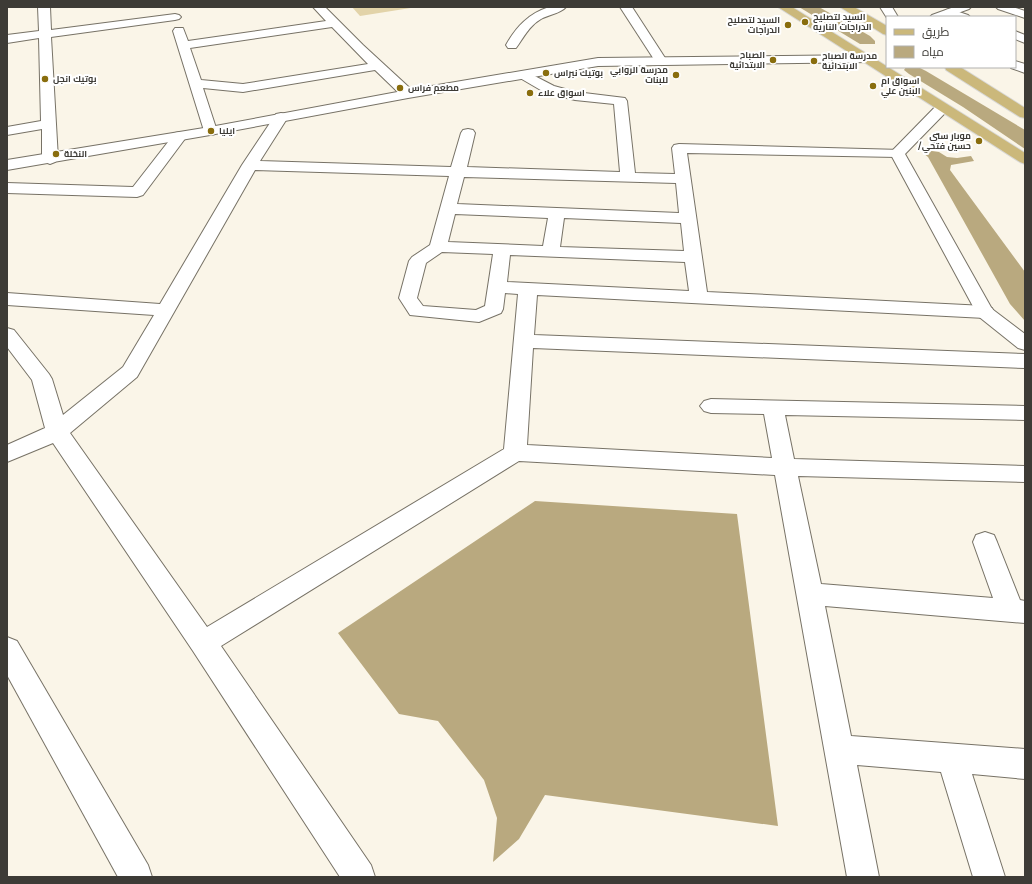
<svg xmlns="http://www.w3.org/2000/svg" width="1032" height="884" font-family="Karla,Cairo,sans-serif">
  <style>
    .green { fill: #e2d3a9 }
    .water { fill: #b9a97f }
    .lines { fill: none; stroke-linecap: round; stroke-linejoin: round }
    .minor-casing { stroke: #777266; stroke-width: 2 }
    .tertiary-casing { stroke: #777266; stroke-width: 2 }
    .primary-casing { stroke: #d8d8d7; stroke-width: 2 }
    .minor { fill: #fff; fill-rule: evenodd }
    .tertiary { fill: #fff; fill-rule: evenodd }
    .primary { fill: #cbb87b; fill-rule: evenodd }
    .poi-dot { fill: #896d0d; stroke: #fff; stroke-width: 1.5 }
    .labels { text-anchor: middle; stroke-width: 4; stroke-linejoin: round; paint-order: stroke }
    .far-poi-label { font-size: 9px; font-weight: bold; fill: #3d3b36; stroke: #fff; text-anchor: start }
  </style>
  <rect width="100%" height="100%" fill="#faf5e8"/>
  <!-- green -->
  <path class="green" d="M 352,7 L 417,7 L 360,16 Z"/>
  <!-- water -->
  <g class="water">
    <path d="M 799,7 L 819,7 L 870,36 L 875,41 L 875,44 L 860,44 Z"/>
    <path d="M 906,67 L 918,67 L 926,71 L 1025,130 L 1025,149 L 963,107 L 909,74 L 904,70 Z"/>
    <path d="M 925,150 L 939,152 L 947,157 L 957,158 L 971,156 L 974,161 L 951,165 L 950,170 L 1025,272 L 1025,321 L 1010,304 L 928,157 L 923,153 Z"/>
    <path d="M 535,501 L 737,514 L 778,826 L 545,795 L 519,839 L 493,862 L 497,818 L 484,780 L 438,721 L 399,714 L 338,633 Z"/>
  </g>
  <g class="lines">
    <!-- minor casing -->
    <g class="minor-casing">
      <g id="minor">
        <path d="M 38,7 L 50,7 L 51,30 L 175,14 L 179,15 L 181,17 L 179,19 L 175,20 L 51,37 L 58,159 L 55,162 L 50,164 L 45,162 L 42,159 L 42,129 L 7,135 L 7,127 L 41,121 L 39,38 L 7,43 L 7,35 L 39,31 Z"/>
        <path d="M 313,7 L 325,7 L 363,45 L 413,91 L 415,94 L 413,97 L 403,97 L 375,70 L 243,92 L 203,88 L 217,131 L 215,134 L 210,135 L 205,134 L 173,31 L 175,28 L 183,28 L 188,41 L 326,21 ZM 332,27 L 368,64 L 243,84 L 201,80 L 190,48 Z"/>
        <path d="M 549,7 L 566,7 C 561,13 548,15 541,19 C 529,26 524,37 516,48 L 508,48 L 506,45 C 516,27 528,14 549,7 Z"/>
        <path d="M 620,7 L 632,7 L 667,61 L 665,64 L 657,64 Z"/>
        <path d="M 880,7 L 892,7 L 898,17 L 887,18 Z"/>
        <path d="M 996,7 L 1013,7 L 1025,11 L 1025,18 L 998,9 Z"/>
        <path d="M 950,9 L 968,15 L 970,17 C 961,17 950,19 944,12 L 946,10 Z"/>
        <path d="M 1015,31 L 1025,35 L 1025,43 L 1015,39 Z"/>
        <path d="M 1015,61 L 1025,64 L 1025,73 L 1011,68 L 1015,67 Z"/>
        <path d="M 525,71 L 554,86 L 576,92 L 625,98 L 627,101 L 635,173 L 675,174 L 672,148 L 674,145 L 679,144 L 902,150 L 904,153 L 902,156 L 897,157 L 687,153 L 707,292 L 985,306 L 992,308 L 994,312 L 992,316 L 985,318 L 537,295 L 534,335 L 1025,354 L 1025,368 L 533,348 L 527,445 L 772,458 L 764,414 L 711,413 L 704,411 L 700,406 L 704,401 L 711,399 L 1025,406 L 1025,420 L 785,415 L 794,459 L 1025,466 L 1025,482 L 798,476 L 821,584 L 993,598 L 973,542 L 976,535 L 985,532 L 994,535 L 997,542 L 1020,600 L 1025,601 L 1025,623 L 825,606 L 851,736 L 1025,749 L 1025,779 L 972,774 L 1005,877 L 973,877 L 941,772 L 857,765 L 879,877 L 847,877 L 775,475 L 519,461 L 221,646 L 371,865 L 375,877 L 340,877 L 193,651 L 53,443 L 7,462 L 7,445 L 45,428 L 32,380 L 7,347 L 7,328 L 14,330 L 49,374 L 52,379 L 63,415 L 123,367 L 154,315 L 7,305 L 7,293 L 160,304 L 242,165 L 276,114 L 281,113 L 286,114 L 288,117 L 260,161 L 451,167 L 461,133 L 463,130 L 468,129 L 473,130 L 475,133 L 467,167 L 620,172 L 614,104 L 575,100 L 544,92 L 520,78 L 519,75 L 520,72 ZM 255,170 L 449,176 L 430,245 L 412,257 L 409,261 L 399,298 L 410,315 L 479,322 L 501,313 L 503,309 L 505,293 L 518,294 L 504,449 L 207,627 L 70,433 L 137,377 ZM 464,177 L 676,183 L 679,213 L 457,204 ZM 455,214 L 548,218 L 543,246 L 448,242 ZM 564,218 L 681,223 L 684,251 L 560,247 ZM 442,252 L 493,254 L 485,306 L 476,310 L 423,306 L 417,298 L 426,263 ZM 510,255 L 685,262 L 689,291 L 507,282 Z"/>
        <path d="M 180,132 L 185,133 L 187,136 L 143,195 L 137,197 L 7,193 L 7,183 L 133,187 L 175,133 Z"/>
        <path d="M 7,637 L 17,641 L 148,865 L 152,877 L 118,877 L 7,675 Z"/>
      </g>
    </g>
    <!-- tertiary casing -->
    <g class="tertiary-casing">
      <g id="tertiary">
        <path d="M 954,7 L 971,7 L 969,9 L 947,17 L 930,17 L 932,15 Z"/>
        <path d="M 867,55 L 871,56 L 873,59 L 871,62 L 598,66 L 408,98 L 210,135 L 7,170 L 7,160 L 210,127 L 408,90 L 598,58 Z"/>
        <path d="M 942,104 L 947,105 L 949,108 L 947,111 L 905,154 L 992,309 L 1025,334 L 1025,350 L 1018,348 L 978,316 L 976,312 L 890,153 L 937,105 Z"/>
      </g>
    </g>
    <!-- primary casing -->
    <g class="primary-casing">
      <g id="primary">
        <path d="M 778,7 L 792,7 L 1025,153 L 1025,164 L 1020,162 Z"/>
        <path d="M 840,7 L 854,7 L 887,26 L 887,35 L 883,34 Z"/>
        <path d="M 945,67 L 960,67 L 1025,108 L 1025,118 L 1020,117 L 946,70 Z"/>
      </g>
    </g>
    <!-- minor -->
    <use href="#minor" class="minor"/>
    <!-- tertiary -->
    <use href="#tertiary" class="tertiary"/>
    <!-- primary -->
    <use href="#primary" class="primary"/>
  </g>
  <!-- markers -->
  <g class="poi-dot">
    <circle cx="805" cy="22" r="4"/>
    <circle cx="788" cy="25" r="4"/>
    <circle cx="773" cy="60" r="4"/>
    <circle cx="814" cy="61" r="4"/>
    <circle cx="546" cy="73" r="4"/>
    <circle cx="676" cy="75" r="4"/>
    <circle cx="45" cy="79" r="4"/>
    <circle cx="873" cy="86" r="4"/>
    <circle cx="400" cy="88" r="4"/>
    <circle cx="530" cy="93" r="4"/>
    <circle cx="211" cy="131" r="4"/>
    <circle cx="979" cy="141" r="4"/>
    <circle cx="56" cy="154" r="4"/>
  </g>
  <g class="labels">
    <!-- far-poi labels -->
    <g class="far-poi-label">
      <text x="813" y="20">السيد لتصليح<tspan x="813" dy="10">الدراجات الناريه</tspan></text>
      <text x="780" y="23" text-anchor="end">السيد لتصليح<tspan x="780" dy="10">الدراجات</tspan></text>
      <text x="765" y="58" text-anchor="end">الصباح<tspan x="765" dy="10">الابتدائية</tspan></text>
      <text x="822" y="59">مدرسة الصباح<tspan x="822" dy="10">الابتدائية</tspan></text>
      <text x="668" y="73" text-anchor="end">مدرسة الروابي<tspan x="668" dy="10">للبنات</tspan></text>
      <text x="554" y="76">بوتيك نبراس</text>
      <text x="53" y="82">بوتيك انجل</text>
      <text x="881" y="84">اسواق ام<tspan x="881" dy="10">البنين علي</tspan></text>
      <text x="408" y="91">مطعم فراس</text>
      <text x="538" y="96">اسواق علاء</text>
      <text x="219" y="134">ايليا</text>
      <text x="971" y="139" text-anchor="end">موبار ستي<tspan x="971" dy="10">/حسين فتحي</tspan></text>
      <text x="64" y="157">النخلة</text>
    </g>
  </g>
  <!-- border -->
  <rect width="1032" height="884" fill="none" stroke="#3d3b36" stroke-width="16"/>
  <!-- legend -->
  <rect x="886" y="16" width="130" height="52" fill="#ffffff" stroke="#b1b1af"/>
  <rect x="894" y="29" width="20" height="6" fill="#cbb87b" stroke="#b1b1af"/>
  <text x="922" y="36" font-size="12" fill="#3d3b36">طريق</text>
  <rect x="894" y="46" width="20" height="12" fill="#b9a97f" stroke="#b1b1af"/>
  <text x="922" y="56" font-size="12" fill="#3d3b36">مياه</text>
</svg>
